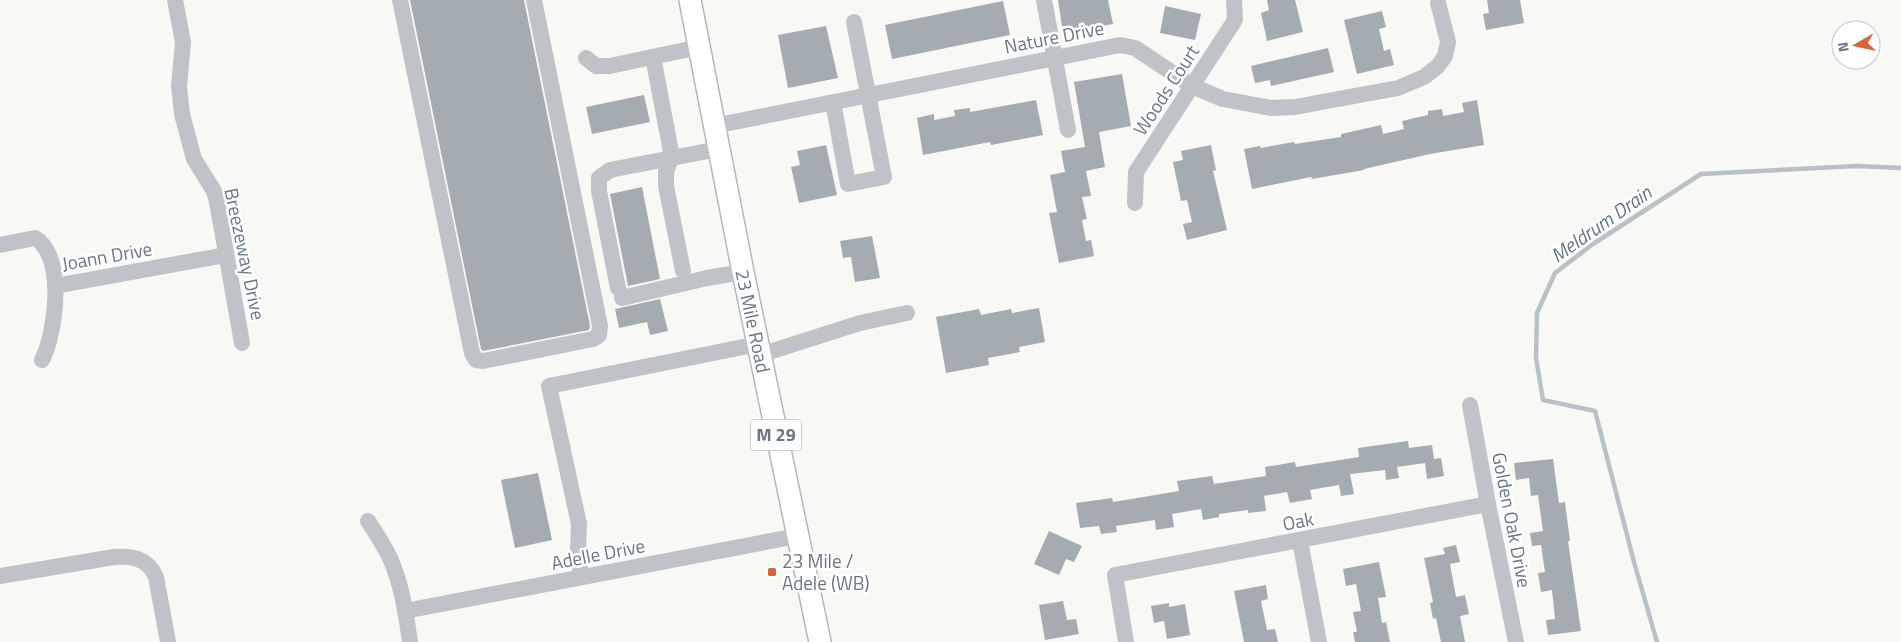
<svg xmlns="http://www.w3.org/2000/svg" width="1901" height="642" font-family="'Titillium Web',sans-serif">
  <style>
    .lines { fill: none; stroke-linecap: round; stroke-linejoin: round }
    .stream { stroke: #b8c1c6; stroke-width: 4.5 }
    .building { fill: #a4acb2 }
    .major-casing { stroke: #b3b7bb; stroke-width: 24 }
    .minor { stroke: #bfc3c7; stroke-width: 16 }
    .major { stroke: #fff; stroke-width: 21 }
    .poi-dot { fill: #d76536; stroke: #fff; stroke-width: 2 }
    .labels { text-anchor: middle; stroke-width: 5; stroke-linejoin: round; paint-order: stroke }
    .shield { fill: #fff; stroke: #96a0a9; stroke-width: 1 }
    .shield-label { font-size: 18px; font-weight: bold; fill: #697784 }
    .street-label { font-size: 19px; fill: #697784; stroke: #fff }
    .poi-label { font-size: 19px; fill: #697784; stroke: #fff; text-anchor: start }
    .water-label { font-size: 20px; font-style: italic; fill: #65777f; stroke: #fff }
  </style>
  <rect width="100%" height="100%" fill="#f8f8f5"/>
  <g class="lines">
    <!-- stream -->
    <path class="stream" d="M 1657,642 L 1634,562 L 1595,411 L 1543,400 L 1536,358 L 1537,313 L 1555,273 L 1593,244 L 1701,174 L 1857,166 L 1901,168"/>
  </g>
  <!-- building -->
  <g class="building">
    <path d="M 410,0 L 524,0 L 590,326 L 589,330 L 483,351 L 481,349 Z"/>
    <path d="M 1058,0 L 1108,0 L 1113,24 L 1063,33 Z"/>
    <path d="M 1267,0 L 1295,0 L 1303,32 L 1267,41 L 1261,13 L 1269,10 Z"/>
    <path d="M 1487,0 L 1520,0 L 1524,23 L 1486,30 L 1483,14 L 1489,13 Z"/>
    <path d="M 1003,1 L 1010,35 L 892,59 L 885,25 Z"/>
    <path d="M 1165,6 L 1201,14 L 1195,40 L 1160,33 Z"/>
    <path d="M 1382,11 L 1386,27 L 1379,29 L 1384,51 L 1390,49 L 1394,65 L 1357,74 L 1344,20 Z"/>
    <path d="M 826,26 L 838,78 L 788,88 L 778,35 Z"/>
    <path d="M 1328,48 L 1334,72 L 1271,86 L 1270,80 L 1255,83 L 1251,66 Z"/>
    <path d="M 1122,74 L 1131,126 L 1099,132 L 1105,167 L 1086,171 L 1091,196 L 1082,197 L 1087,219 L 1082,220 L 1086,241 L 1091,240 L 1094,256 L 1059,263 L 1049,213 L 1057,212 L 1050,175 L 1065,172 L 1061,151 L 1085,147 L 1074,82 Z"/>
    <path d="M 644,95 L 650,122 L 592,134 L 586,107 Z"/>
    <path d="M 1036,100 L 1043,135 L 991,145 L 990,142 L 923,155 L 917,118 L 934,114 L 934,120 L 955,116 L 954,110 L 970,108 L 970,112 Z"/>
    <path d="M 1477,100 L 1484,145 L 1430,154 L 1364,169 L 1364,170 L 1312,179 L 1311,177 L 1252,189 L 1244,149 L 1260,146 L 1261,148 L 1294,142 L 1295,144 L 1341,137 L 1341,134 L 1381,125 L 1383,134 L 1404,129 L 1402,121 L 1428,115 L 1428,111 L 1442,109 L 1443,116 L 1464,112 L 1462,103 Z"/>
    <path d="M 826,145 L 837,195 L 799,203 L 791,167 L 800,165 L 797,151 Z"/>
    <path d="M 1211,145 L 1216,170 L 1213,171 L 1227,230 L 1187,240 L 1183,224 L 1192,222 L 1187,200 L 1181,201 L 1173,162 L 1183,160 L 1181,151 Z"/>
    <path d="M 642,187 L 660,279 L 628,286 L 610,194 Z"/>
    <path d="M 872,236 L 880,278 L 855,282 L 851,257 L 843,258 L 840,241 Z"/>
    <path d="M 660,299 L 668,331 L 650,335 L 647,322 L 619,328 L 615,309 Z"/>
    <path d="M 1039,308 L 1045,342 L 1019,347 L 1020,352 L 988,358 L 989,365 L 946,373 L 936,317 L 979,309 L 981,315 L 1011,309 L 1012,313 Z"/>
    <path d="M 1408,441 L 1409,448 L 1432,445 L 1434,459 L 1441,458 L 1444,476 L 1427,479 L 1425,463 L 1397,467 L 1399,478 L 1386,480 L 1385,470 L 1350,474 L 1354,494 L 1341,496 L 1339,485 L 1310,490 L 1312,499 L 1290,503 L 1287,492 L 1264,496 L 1266,511 L 1248,513 L 1248,510 L 1219,514 L 1219,517 L 1203,520 L 1201,509 L 1172,514 L 1174,527 L 1156,530 L 1155,520 L 1116,526 L 1117,532 L 1101,534 L 1099,526 L 1080,528 L 1076,503 L 1112,498 L 1113,502 L 1179,491 L 1177,481 L 1212,476 L 1214,484 L 1266,476 L 1265,467 L 1295,462 L 1296,467 L 1359,457 L 1358,448 Z"/>
    <path d="M 1553,459 L 1559,503 L 1565,502 L 1570,541 L 1568,541 L 1581,631 L 1548,635 L 1546,620 L 1555,619 L 1552,590 L 1541,592 L 1538,573 L 1545,572 L 1541,545 L 1532,546 L 1530,533 L 1543,531 L 1538,495 L 1531,496 L 1529,478 L 1516,480 L 1514,463 Z"/>
    <path d="M 538,473 L 552,540 L 515,548 L 501,480 Z"/>
    <path d="M 1049,531 L 1082,546 L 1074,562 L 1066,559 L 1059,575 L 1034,564 Z"/>
    <path d="M 1456,545 L 1460,562 L 1450,564 L 1456,597 L 1465,595 L 1469,614 L 1460,616 L 1465,642 L 1441,642 L 1436,618 L 1433,619 L 1430,603 L 1433,602 L 1424,558 L 1445,554 L 1443,548 Z"/>
    <path d="M 1379,562 L 1386,597 L 1378,598 L 1382,623 L 1386,622 L 1390,642 L 1355,642 L 1353,632 L 1357,632 L 1353,612 L 1361,611 L 1356,584 L 1346,586 L 1343,569 Z"/>
    <path d="M 1266,585 L 1268,599 L 1261,601 L 1267,630 L 1275,629 L 1278,642 L 1244,642 L 1234,591 Z"/>
    <path d="M 1063,601 L 1067,620 L 1076,619 L 1079,634 L 1045,640 L 1039,605 Z"/>
    <path d="M 1169,603 L 1169,607 L 1185,604 L 1190,635 L 1167,639 L 1164,621 L 1154,623 L 1151,606 Z"/>
  </g>
  <g class="lines">
    <!-- major casing -->
    <g class="major-casing">
      <path id="major" d="M 690,0 L 743,272 L 820,642"/>
    </g>
    <!-- minor -->
    <g class="minor">
      <path d="M 175,0 L 183,42 L 179,86 L 182,114 L 194,159 L 214,191 L 217,202 L 242,343"/>
      <path d="M 400,0 L 472,353 L 476,360 L 483,361 L 593,339 L 599,335 L 600,326 L 534,0"/>
      <path d="M 1044,0 L 1068,130"/>
      <path d="M 653,57 L 672,157 L 666,171 L 666,186 L 683,271"/>
      <path d="M 586,58 L 596,66 L 610,66 L 699,47"/>
      <path d="M 833,102 L 848,184 L 884,177 L 854,22"/>
      <path d="M 714,126 L 1120,45 L 1135,48 L 1192,86 L 1223,99 L 1271,108 L 1295,107 L 1398,88 L 1424,77 L 1438,66 L 1445,56 L 1448,42 L 1438,3"/>
      <path d="M 1135,203 L 1136,172 L 1235,20 L 1234,0"/>
      <path d="M 0,245 L 35,238 C 66,256 56,333 42,360"/>
      <path d="M 55,286 L 226,255"/>
      <path d="M 618,288 L 599,191 L 599,178 L 610,170 L 718,149"/>
      <path d="M 622,298 L 707,278 L 743,272"/>
      <path d="M 760,355 L 860,323 L 907,313"/>
      <path d="M 1470,405 L 1488,504 L 1516,642"/>
      <path d="M 368,521 C 376,533 384,546 390,558 C 402,585 406,614 410,642"/>
      <path d="M 1300,541 L 1319,642"/>
      <path d="M 0,576 L 114,557 C 132,556 148,558 156,577 L 168,642"/>
      <path d="M 581,577 L 578,553 L 579,524 L 549,386 L 758,344"/>
      <path d="M 405,611 L 797,536"/>
      <path d="M 1126,642 L 1115,575 L 1488,504"/>
    </g>
    <!-- major -->
    <use href="#major" class="major"/>
  </g>
  <!-- markers -->
  <rect class="poi-dot" x="767" y="567" width="10" height="10" rx="2.5"/>
  <g class="labels">
    <!-- shield labels -->
    <rect class="shield" x="751" y="419.5" width="50" height="31" rx="4"/>
    <g class="shield-label">
      <text x="776" y="441">M 29</text>
    </g>
    <!-- street labels -->
    <g class="street-label">
      <text transform="translate(1054 37) rotate(-11)" y="7">Nature Drive</text>
      <text transform="translate(1166 90) rotate(-57)" y="7">Woods Court</text>
      <text transform="translate(245 254) rotate(78)" y="7">Breezeway Drive</text>
      <text transform="translate(107 256) rotate(-10)" y="7">Joann Drive</text>
      <text transform="translate(753 321) rotate(78)" y="7">23 Mile Road</text>
      <text transform="translate(1512 520) rotate(79)" y="7">Golden Oak Drive</text>
      <text transform="translate(1298 521) rotate(-11)" y="7">Oak</text>
      <text transform="translate(598 554) rotate(-11)" y="7">Adelle Drive</text>
    </g>
    <!-- poi labels -->
    <g class="poi-label">
      <text x="782" y="568">23 Mile /<tspan x="782" dy="22">Adele (WB)</tspan></text>
    </g>
    <!-- water labels -->
    <g class="water-label">
      <text transform="translate(1601 224) rotate(-35)" y="7">Meldrum Drain</text>
    </g>
  </g>
  <!-- north arrow -->
  <g transform="translate(1856 45) rotate(261)"><circle r="24" fill="#ffffff" stroke="#c3c9ce"/>
  <path d="M0-4L9 19L0 12L-9 19Z" fill="#d76536"/>
  <text y="-8" font-size="14" font-weight="bold" text-anchor="middle" fill="#697784">N</text>
  </g>
</svg>
